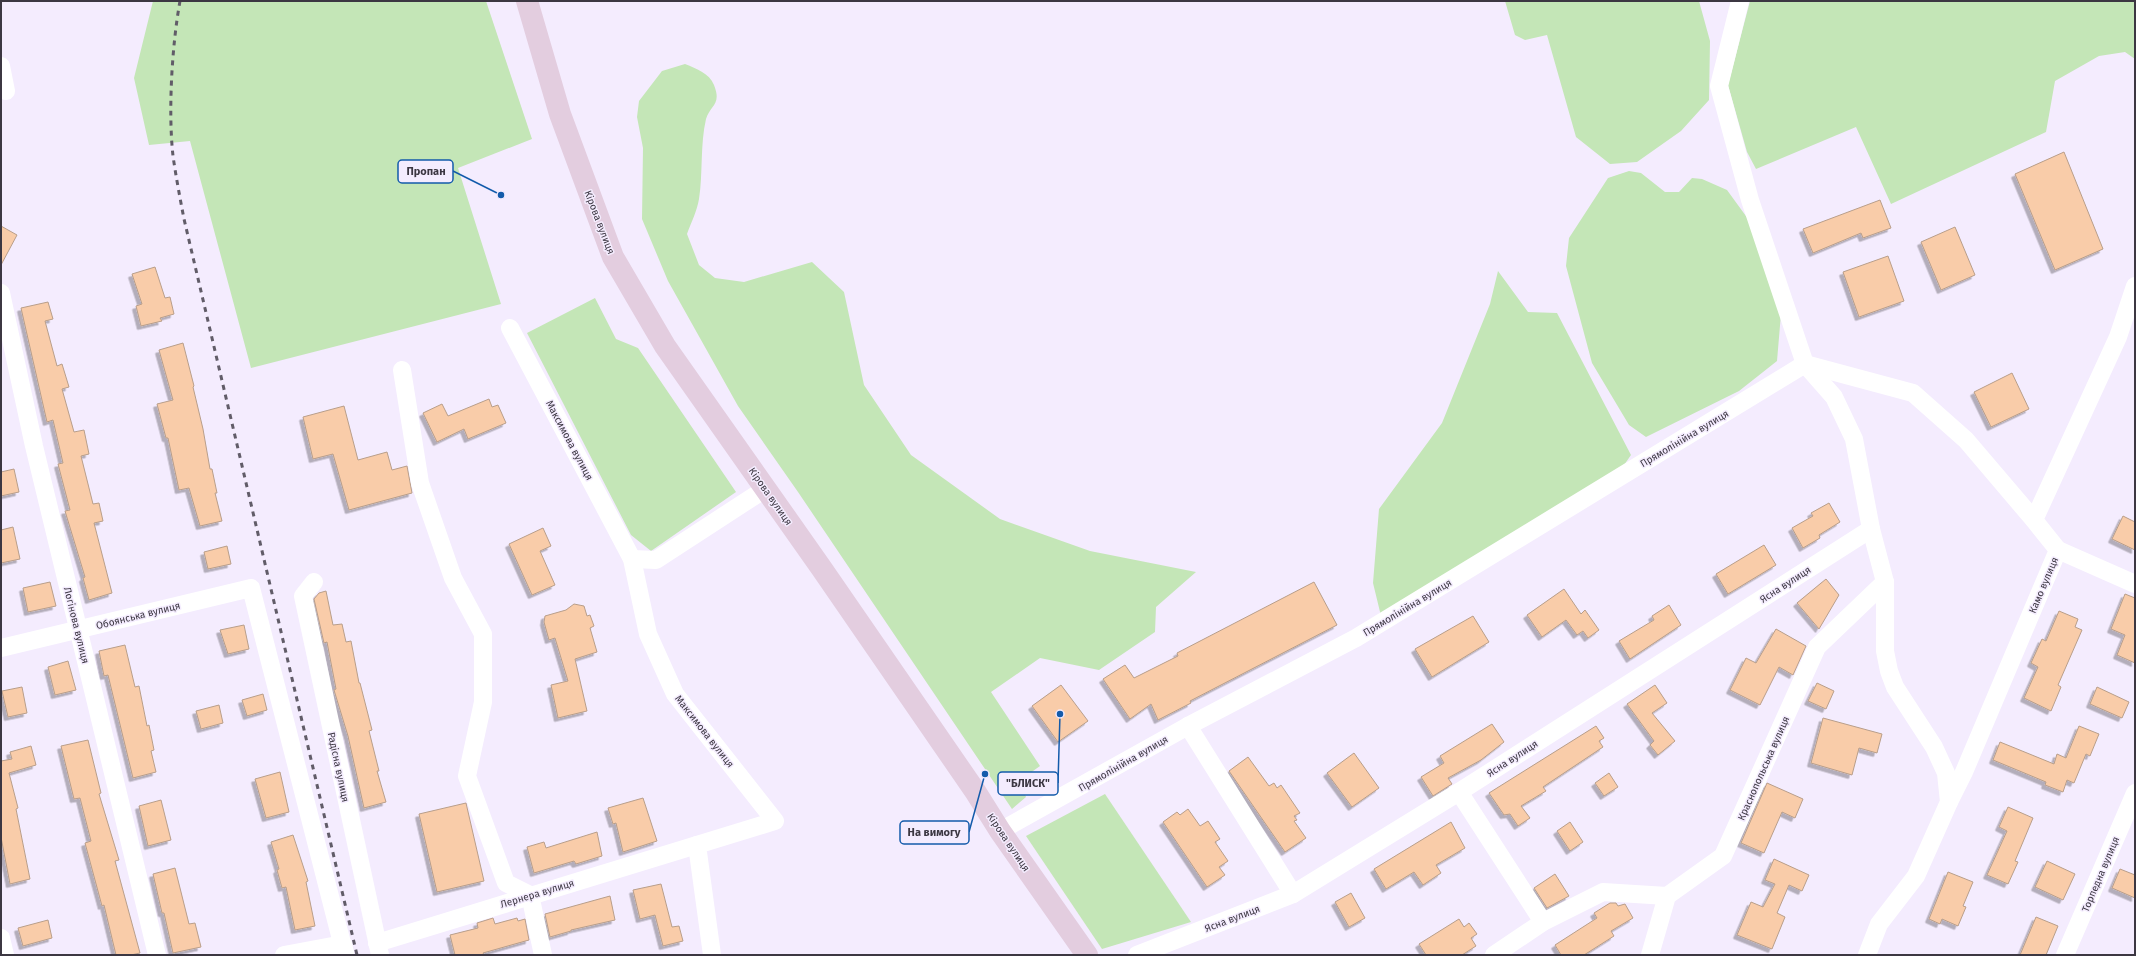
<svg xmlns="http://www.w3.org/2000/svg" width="2136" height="956" font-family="'Fira Sans',sans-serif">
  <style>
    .green { fill: #c4e6b7 }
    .building { fill: #f9cca9; stroke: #b89e8a; filter: url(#shadow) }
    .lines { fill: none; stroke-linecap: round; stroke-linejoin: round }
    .minor { stroke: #fff; stroke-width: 18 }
    .secondary { stroke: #e3cddf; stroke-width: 22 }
    .rail { stroke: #615c68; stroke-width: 3; stroke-dasharray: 5 5; stroke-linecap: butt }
    .labels { text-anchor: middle; stroke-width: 3; stroke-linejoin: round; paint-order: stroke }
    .street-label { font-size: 10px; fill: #3c3742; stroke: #f4ecfe }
    .leader { fill: none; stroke: #135bab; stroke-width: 1.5 }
    .callout-dot { fill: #135bab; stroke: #f4ecfe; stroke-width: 1.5 }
    .callout { fill: #f4ecfe; stroke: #135bab; stroke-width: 1.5 }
    .callout-label { font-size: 11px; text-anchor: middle; font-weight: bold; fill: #3c3742 }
  </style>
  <defs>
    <filter id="shadow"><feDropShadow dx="-3.5" dy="3.5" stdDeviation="0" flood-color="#0004"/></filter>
  </defs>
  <rect width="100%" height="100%" fill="#f4ecfe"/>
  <!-- green -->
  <g class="green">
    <path d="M 153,1 L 486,1 L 532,139 L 458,168 L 501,304 L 251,368 L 190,141 L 149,145 L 134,78 Z"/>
    <path d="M 1505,1 L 1699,1 L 1710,41 L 1709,100 L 1681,131 L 1637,162 L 1610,164 L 1576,137 L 1547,35 L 1525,40 L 1515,35 Z"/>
    <path d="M 1750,1 L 2135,1 L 2135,59 L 2125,52 L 2099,56 L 2055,81 L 2046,132 L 1891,204 L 1856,127 L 1756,169 L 1747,152 L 1728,85 Z"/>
    <path d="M 685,64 C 697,69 709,73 714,85 C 722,105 710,105 706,119 C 700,145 703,173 699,199 C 697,211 691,223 687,234 L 699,265 L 715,278 L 744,282 L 812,262 L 844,292 L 864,385 L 911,455 L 1000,519 L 1090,551 L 1196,572 L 1156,607 L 1155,632 L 1099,670 L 1040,658 L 991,692 L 1040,766 L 1019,781 L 1026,797 L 1012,809 L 798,492 L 738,406 L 668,281 L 642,219 L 643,148 L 637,117 L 639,101 L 662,71 Z"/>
    <path d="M 1629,171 L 1641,173 L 1665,192 L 1679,192 L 1692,178 L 1702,179 L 1727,190 L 1751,223 L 1782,302 L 1777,361 L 1739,391 L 1646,437 L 1629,425 L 1592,363 L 1566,266 L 1569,238 L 1608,178 Z"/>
    <path d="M 1498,271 L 1528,312 L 1557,313 L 1631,455 L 1622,468 L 1381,616 L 1373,583 L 1379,509 L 1442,423 L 1490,304 Z"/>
    <path d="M 595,298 L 616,339 L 638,348 L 736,492 L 651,551 L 631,535 L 527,333 Z"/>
    <path d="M 1105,794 L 1191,922 L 1102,949 L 1026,836 Z"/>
  </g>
  <!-- building -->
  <g class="building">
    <path d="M 2064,152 L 2103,249 L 2055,270 L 2015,174 Z"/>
    <path d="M 1880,200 L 1891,228 L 1863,238 L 1861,233 L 1813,253 L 1803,229 Z"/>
    <path d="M 1,226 L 17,235 L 1,265 Z"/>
    <path d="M 1955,227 L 1975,275 L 1941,290 L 1921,242 Z"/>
    <path d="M 1888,256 L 1904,301 L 1859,317 L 1843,272 Z"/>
    <path d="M 155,267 L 165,298 L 170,297 L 174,314 L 160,318 L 162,321 L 141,326 L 136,306 L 142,304 L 132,274 Z"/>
    <path d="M 48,302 L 53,319 L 45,321 L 57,366 L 62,364 L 69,387 L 62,389 L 74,432 L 84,430 L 89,454 L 81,456 L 93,504 L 99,503 L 103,521 L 94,523 L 112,593 L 89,600 L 83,578 L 85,577 L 65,511 L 70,510 L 58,464 L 63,463 L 53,420 L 47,422 L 21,308 Z"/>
    <path d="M 183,343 L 194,386 L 193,387 L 203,429 L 210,469 L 212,469 L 217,493 L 215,493 L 222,521 L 200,526 L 189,488 L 179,490 L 168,438 L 166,438 L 157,404 L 173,400 L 159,350 Z"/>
    <path d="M 2012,373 L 2029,409 L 1991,427 L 1974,392 Z"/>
    <path d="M 489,399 L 492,407 L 498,405 L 506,423 L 468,439 L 464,429 L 437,442 L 423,413 L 442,404 L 448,416 Z"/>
    <path d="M 344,406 L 358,460 L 387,452 L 392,470 L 407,466 L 412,493 L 349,510 L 333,454 L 313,459 L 303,417 Z"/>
    <path d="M 14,469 L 19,492 L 1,496 L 1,472 Z"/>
    <path d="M 1829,503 L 1840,522 L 1819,535 L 1820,538 L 1803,548 L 1792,528 L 1813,516 L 1811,513 Z"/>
    <path d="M 2123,516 L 2135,522 L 2135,550 L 2112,539 Z"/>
    <path d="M 13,527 L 20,559 L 1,563 L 1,530 Z"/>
    <path d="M 543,528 L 551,546 L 540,551 L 555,585 L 532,595 L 509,544 Z"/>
    <path d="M 1764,545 L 1776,565 L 1728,594 L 1716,574 Z"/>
    <path d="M 227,546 L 231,564 L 208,569 L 204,552 Z"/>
    <path d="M 1826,579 L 1839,595 L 1819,629 L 1797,603 Z"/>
    <path d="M 50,582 L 56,606 L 28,612 L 23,588 Z"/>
    <path d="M 1314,582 L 1337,625 L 1190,701 L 1191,703 L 1158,720 L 1151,704 L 1130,719 L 1103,679 L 1125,665 L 1134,678 L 1178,656 L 1177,653 Z"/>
    <path d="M 1564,589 L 1581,614 L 1585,610 L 1599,630 L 1588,638 L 1583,631 L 1577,635 L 1566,620 L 1542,637 L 1527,615 Z"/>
    <path d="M 326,591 L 333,625 L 342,624 L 346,642 L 351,641 L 359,683 L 360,683 L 372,730 L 369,731 L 379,771 L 377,771 L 386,802 L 364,808 L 348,736 L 334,690 L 336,689 L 327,642 L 324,643 L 314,599 L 319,593 Z"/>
    <path d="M 2125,594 L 2135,598 L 2135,663 L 2117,655 L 2125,635 L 2111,629 Z"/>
    <path d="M 574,604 L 584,606 L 587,616 L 590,615 L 594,626 L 590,628 L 597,652 L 575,659 L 587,711 L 558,718 L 551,685 L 568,681 L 555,638 L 549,640 L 544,622 L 545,616 L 566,610 Z"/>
    <path d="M 1669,605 L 1681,625 L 1630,659 L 1619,641 L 1654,620 L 1652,616 Z"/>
    <path d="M 2059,611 L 2078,619 L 2075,627 L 2082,630 L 2058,685 L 2061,687 L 2051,711 L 2024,698 L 2038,667 L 2031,663 L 2042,639 L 2046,641 Z"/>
    <path d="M 1473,616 L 1489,642 L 1432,677 L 1415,649 Z"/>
    <path d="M 244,625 L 249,649 L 228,654 L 220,630 Z"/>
    <path d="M 1776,629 L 1806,646 L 1793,675 L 1779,667 L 1760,705 L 1730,690 L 1746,658 L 1756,663 Z"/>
    <path d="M 125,645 L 135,687 L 139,686 L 147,726 L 149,725 L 154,750 L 151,751 L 156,772 L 133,778 L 108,675 L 104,676 L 99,651 Z"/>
    <path d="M 68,661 L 76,690 L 55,695 L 48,667 Z"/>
    <path d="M 1817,683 L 1834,691 L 1826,709 L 1808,701 Z"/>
    <path d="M 1061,685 L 1088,721 L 1058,742 L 1032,706 Z"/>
    <path d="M 1655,685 L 1667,703 L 1652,713 L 1675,741 L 1658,755 L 1650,745 L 1654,741 L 1627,704 Z"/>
    <path d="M 22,687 L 27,713 L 8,717 L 2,691 Z"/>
    <path d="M 2097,687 L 2129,702 L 2122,718 L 2090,704 Z"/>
    <path d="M 263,694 L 267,710 L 247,716 L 242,700 Z"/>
    <path d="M 219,705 L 223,723 L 201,729 L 196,711 Z"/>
    <path d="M 1823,718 L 1882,734 L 1877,753 L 1859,748 L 1852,775 L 1811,763 Z"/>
    <path d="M 1492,724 L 1504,742 L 1481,760 L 1448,778 L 1452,784 L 1433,796 L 1421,777 L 1444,763 L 1440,756 Z"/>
    <path d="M 1596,726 L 1604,738 L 1599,741 L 1603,747 L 1543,787 L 1546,791 L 1521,806 L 1530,818 L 1518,826 L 1510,814 L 1504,815 L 1489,793 Z"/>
    <path d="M 2079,726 L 2099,734 L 2090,756 L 2086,754 L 2074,783 L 2067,780 L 2063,792 L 2045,785 L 2046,782 L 1993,760 L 2000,742 L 2054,764 L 2057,754 L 2066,758 Z"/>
    <path d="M 88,740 L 101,793 L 99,794 L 119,860 L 115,861 L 140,953 L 131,955 L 116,955 L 104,905 L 102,906 L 85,843 L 91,841 L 80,798 L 74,799 L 61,746 Z"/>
    <path d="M 31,746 L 36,765 L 9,773 L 18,808 L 16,809 L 30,879 L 10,884 L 1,837 L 1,761 L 12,759 L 10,752 Z"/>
    <path d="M 1354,753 L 1379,788 L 1352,807 L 1327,773 Z"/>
    <path d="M 1248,757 L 1269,786 L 1274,783 L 1277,788 L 1281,785 L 1300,813 L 1294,816 L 1297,820 L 1294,821 L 1306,838 L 1285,852 L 1229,771 Z"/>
    <path d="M 280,772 L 289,812 L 266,818 L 255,779 Z"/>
    <path d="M 1609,773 L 1618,787 L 1604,796 L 1595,783 Z"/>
    <path d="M 1767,783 L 1803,799 L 1795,818 L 1782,812 L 1764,853 L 1741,843 Z"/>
    <path d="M 643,798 L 657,841 L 623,852 L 616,823 L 613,824 L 608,808 Z"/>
    <path d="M 161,800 L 171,840 L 148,846 L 139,806 Z"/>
    <path d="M 466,803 L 484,881 L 437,892 L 419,814 Z"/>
    <path d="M 2008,807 L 2033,818 L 2015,861 L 2018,862 L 2008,884 L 1987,875 L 2007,831 L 1999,827 Z"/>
    <path d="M 1188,809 L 1200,826 L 1208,821 L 1220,839 L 1215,842 L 1228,861 L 1219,867 L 1225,875 L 1207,887 L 1163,822 L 1177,812 L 1180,815 Z"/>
    <path d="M 1451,822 L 1465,848 L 1436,865 L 1441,873 L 1423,885 L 1414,872 L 1386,889 L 1374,869 Z"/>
    <path d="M 1570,822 L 1583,842 L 1570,851 L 1557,831 Z"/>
    <path d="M 597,832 L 602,856 L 576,864 L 574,861 L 534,873 L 527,847 L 544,842 L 546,848 Z"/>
    <path d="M 293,835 L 308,881 L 306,882 L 315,926 L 295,930 L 286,887 L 282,888 L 277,870 L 279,869 L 271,842 Z"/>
    <path d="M 1774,859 L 1809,875 L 1802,891 L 1789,885 L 1777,913 L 1785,917 L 1772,949 L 1737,935 L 1751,902 L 1763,907 L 1775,884 L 1765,880 Z"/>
    <path d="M 2047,861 L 2075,874 L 2063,900 L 2035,887 Z"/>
    <path d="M 175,868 L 189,924 L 195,923 L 201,947 L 173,953 L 164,913 L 162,913 L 153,874 Z"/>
    <path d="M 2120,869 L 2135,875 L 2135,898 L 2112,888 Z"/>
    <path d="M 1948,872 L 1973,882 L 1963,906 L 1966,907 L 1958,926 L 1942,919 L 1940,924 L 1929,919 Z"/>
    <path d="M 1555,874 L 1569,896 L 1547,908 L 1534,888 Z"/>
    <path d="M 661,884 L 672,927 L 679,926 L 683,941 L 663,946 L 655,915 L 640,919 L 633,890 Z"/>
    <path d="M 1351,893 L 1365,918 L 1349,927 L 1335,902 Z"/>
    <path d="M 610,896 L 615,920 L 571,930 L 571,931 L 550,937 L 545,914 Z"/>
    <path d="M 1610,903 L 1616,903 L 1618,906 L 1625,904 L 1633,918 L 1611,931 L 1614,936 L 1584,955 L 1561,955 L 1555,945 L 1597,918 L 1594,913 Z"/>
    <path d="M 2036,917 L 2058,926 L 2046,955 L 2020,955 Z"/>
    <path d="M 493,918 L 495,924 L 517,918 L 518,921 L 525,919 L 529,940 L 483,953 L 484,955 L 455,955 L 450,935 L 478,928 L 477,923 Z"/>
    <path d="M 1459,919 L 1464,927 L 1469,923 L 1477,934 L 1471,938 L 1476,946 L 1462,955 L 1426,955 L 1419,944 Z"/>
    <path d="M 48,920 L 52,938 L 23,946 L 18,928 Z"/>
  </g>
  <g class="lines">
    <!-- minor -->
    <g class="minor">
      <path d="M 1740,1 L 1719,86 L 1750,200 L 1805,364 L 1834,397 L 1854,439 L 1871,529 L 1885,582 L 1885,651 L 1889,671 L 1895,687 L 1934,747 L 1946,773 L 1949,802 L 1916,876 L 1879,924 L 1867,955"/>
      <path d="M 1,66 L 6,91"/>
      <path d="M 1,293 L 34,446 L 157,955"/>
      <path d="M 1805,364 L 1913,393 L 1966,440 L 2034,520"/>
      <path d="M 402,370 L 420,483 L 453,578 L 483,634 L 483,702 L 467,776 L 506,883 L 530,895 L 543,955"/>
      <path d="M 2058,550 L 2135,584"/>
      <path d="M 632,559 L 656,560 L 765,489"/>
      <path d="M 314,582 L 303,596 L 380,955"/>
      <path d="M 1,648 L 251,588 L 345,955"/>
      <path d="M 1188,726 L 1293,894"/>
      <path d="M 1459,792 L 1543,922"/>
      <path d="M 1949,802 L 1964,772 L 2058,550 L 2034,520 L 2118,337 L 2135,286"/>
      <path d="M 1000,831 L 1188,726 L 1356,638 L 1805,364"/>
      <path d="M 697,845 L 712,955"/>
      <path d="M 1,938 L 5,955"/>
      <path d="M 377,943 L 775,821 L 675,694 L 648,634 L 632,559 L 510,328"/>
      <path d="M 284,955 L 343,944 L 345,953"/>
      <path d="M 1137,955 L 1293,894 L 1459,792 L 1871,529"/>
      <path d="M 1494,955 L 1543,922 L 1603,892 L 1667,896"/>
      <path d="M 1650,955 L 1667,896 L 1723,856 L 1817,647 L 1885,582"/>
      <path d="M 2065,955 L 2135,793"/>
    </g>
    <!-- secondary -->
    <path class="secondary" d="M 527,1 L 560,114 L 613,257 L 665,346 L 822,569 L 975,791 L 1000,831 L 1087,955"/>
    <!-- rail -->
    <path class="rail" d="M 180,1 C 172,45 168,111 173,156 C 176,177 180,198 184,219 L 357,955"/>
  </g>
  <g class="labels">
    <!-- street labels -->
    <g class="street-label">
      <text transform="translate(600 222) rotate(69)" y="4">Кірова вулиця</text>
      <text transform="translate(1684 438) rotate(-31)" y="4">Прямолінійна вулиця</text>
      <text transform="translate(570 440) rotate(62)" y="4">Максимова вулиця</text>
      <text transform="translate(771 496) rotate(55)" y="4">Кірова вулиця</text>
      <text transform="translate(1785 584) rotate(-33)" y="4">Ясна вулиця</text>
      <text transform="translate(2043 585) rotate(-67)" y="4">Камо вулиця</text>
      <text transform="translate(1407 607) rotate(-31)" y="4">Прямолінійна вулиця</text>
      <text transform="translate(138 615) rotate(-14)" y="4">Обоянська вулиця</text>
      <text transform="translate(77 625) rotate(76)" y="4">Логінова вулиця</text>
      <text transform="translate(705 731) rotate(52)" y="4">Максимова вулиця</text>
      <text transform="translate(1512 758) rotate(-33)" y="4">Ясна вулиця</text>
      <text transform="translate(1123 763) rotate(-30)" y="4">Прямолінійна вулиця</text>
      <text transform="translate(339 767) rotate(78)" y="4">Радісна вулиця</text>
      <text transform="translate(1763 768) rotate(-66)" y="4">Краснопольська вулиця</text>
      <text transform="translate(1009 842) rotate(56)" y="4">Кірова вулиця</text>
      <text transform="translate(2100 874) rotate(-67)" y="4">Торпедна вулиця</text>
      <text transform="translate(537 893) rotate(-17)" y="4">Лернера вулиця</text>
      <text transform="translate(1232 918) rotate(-21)" y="4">Ясна вулиця</text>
    </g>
  </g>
  <!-- callouts -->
  <path class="leader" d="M501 195L453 171M1060 714L1058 783M985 774L969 832"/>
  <g class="callout-dot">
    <circle cx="501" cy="195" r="4"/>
    <circle cx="1060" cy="714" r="4"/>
    <circle cx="985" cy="774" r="4"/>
  </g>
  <g class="callout">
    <rect x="398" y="160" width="55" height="23" rx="4"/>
    <rect x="998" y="772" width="60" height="23" rx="4"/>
    <rect x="900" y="821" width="69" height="23" rx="4"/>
  </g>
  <g class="callout-label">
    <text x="426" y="175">Пропан</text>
    <text x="1028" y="787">"БЛИСК"</text>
    <text x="934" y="836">На вимогу</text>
  </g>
  <!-- border -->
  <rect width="2136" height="956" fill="none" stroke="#3c3742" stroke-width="4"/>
</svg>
